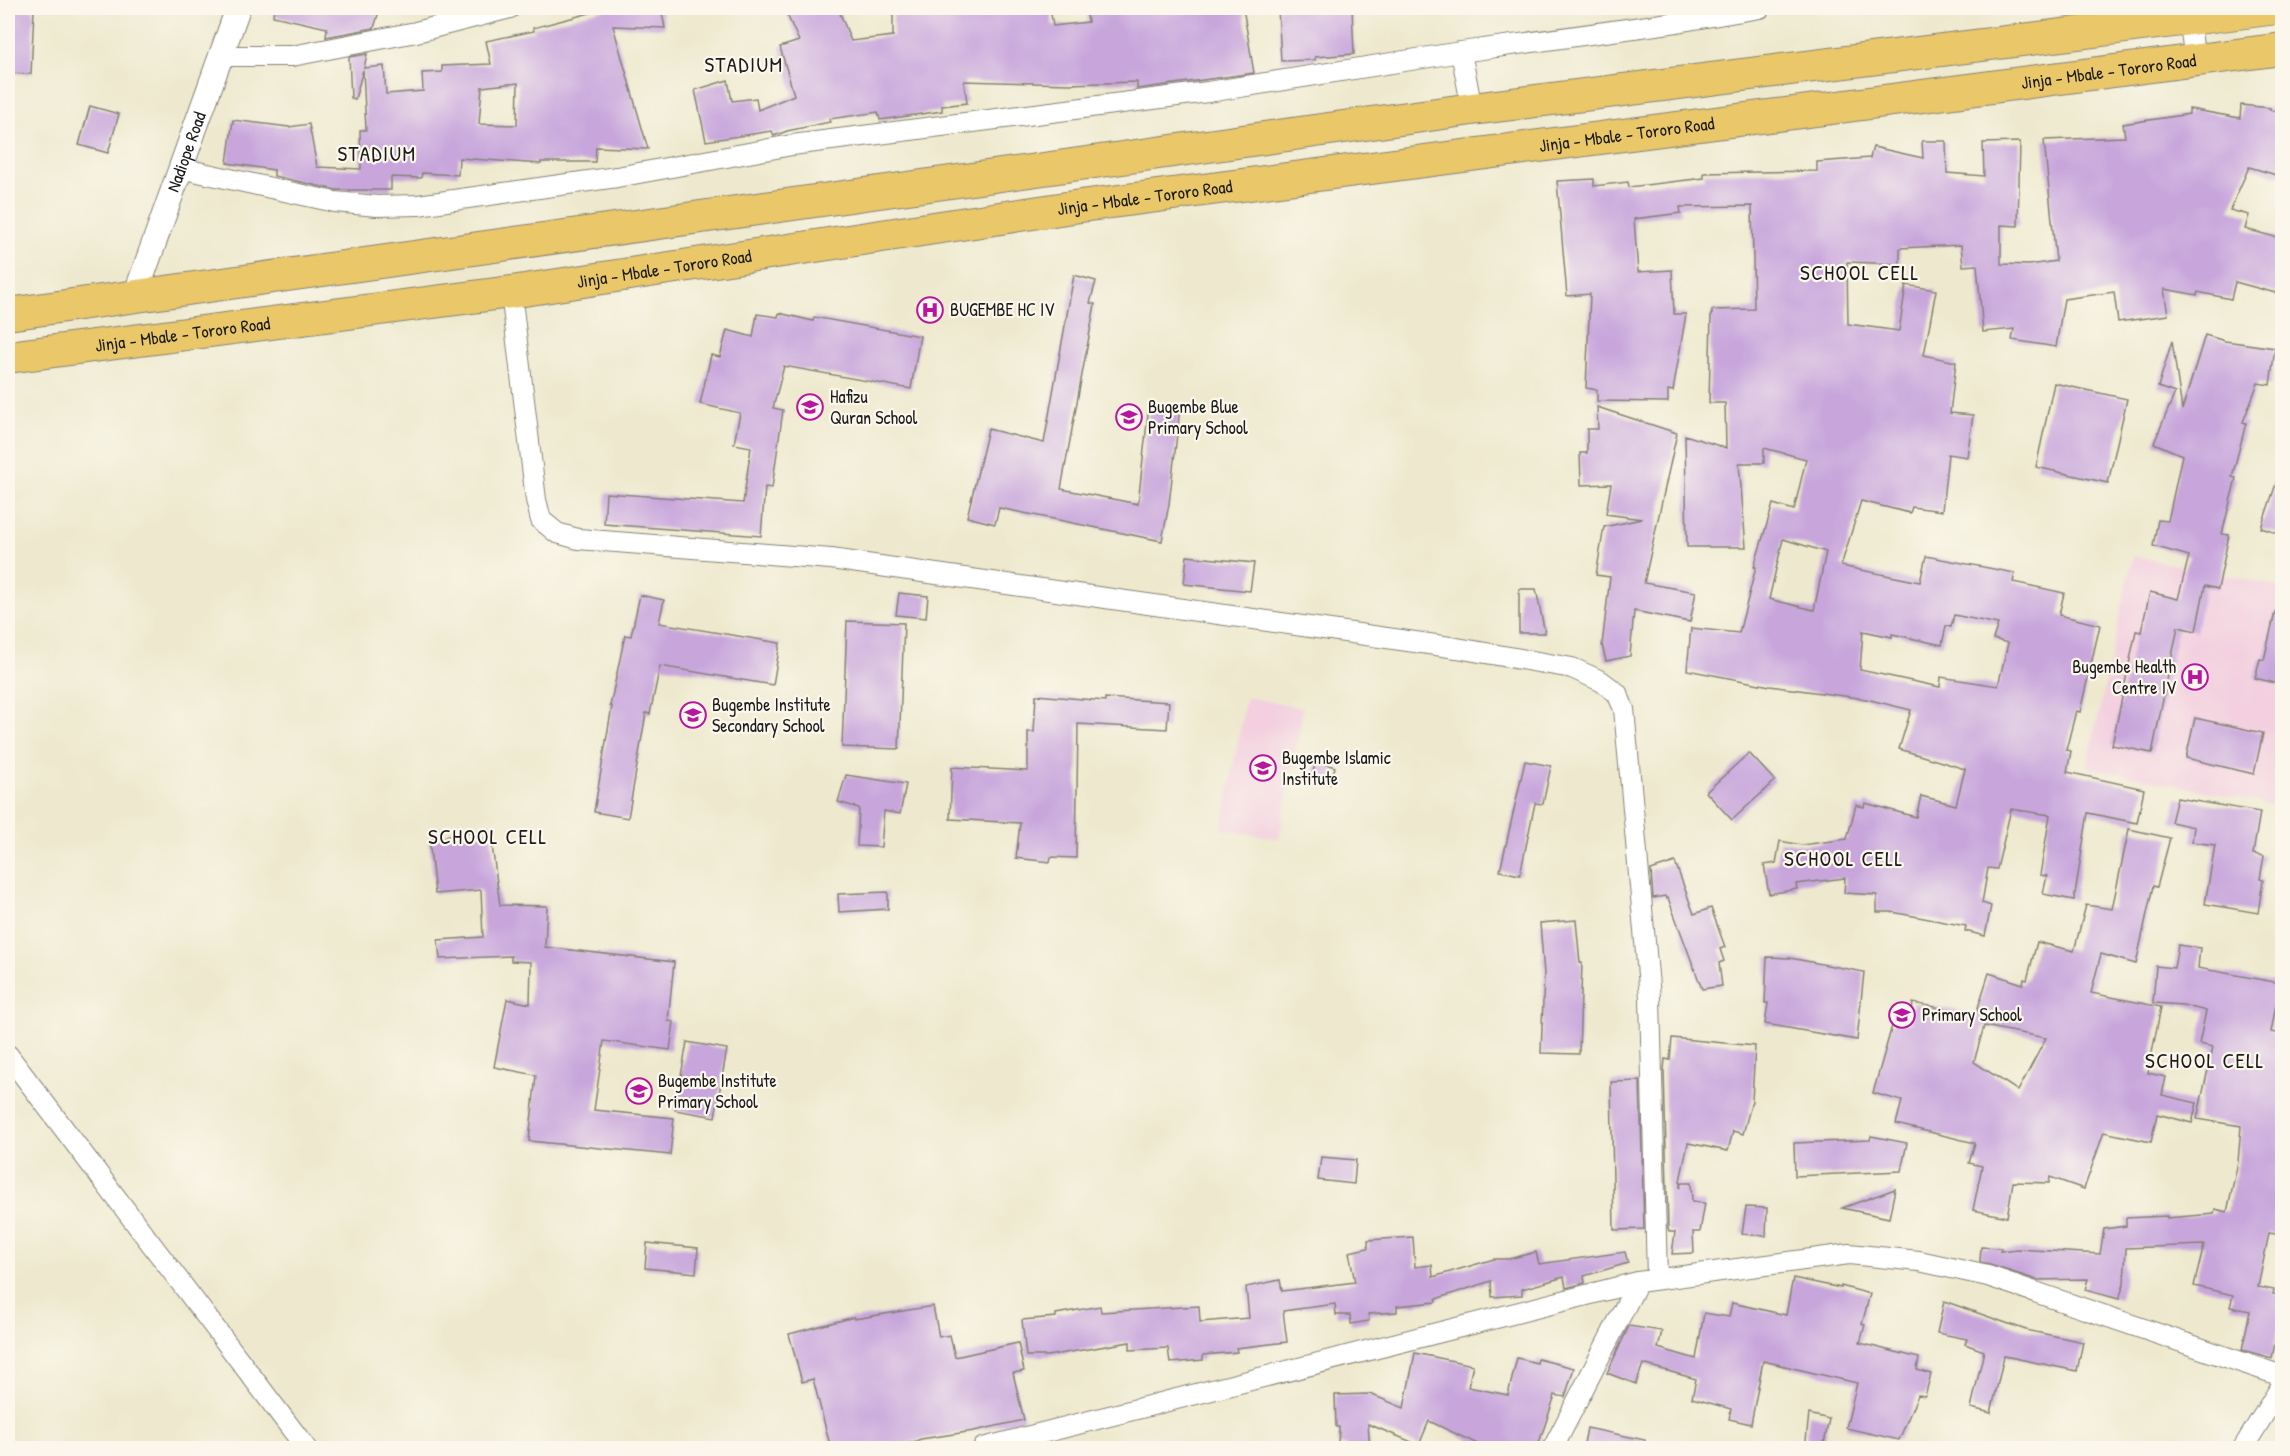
<svg xmlns="http://www.w3.org/2000/svg" width="2290" height="1456" font-family="'Patrick Hand',sans-serif">
  <style>
    .built { fill: #f3cfdf }
    .building { fill: #c8a6dc; fill-rule: evenodd }
    .lines { fill: none; stroke-linecap: round; stroke-linejoin: round }
    .minor-casing { stroke: #858275; stroke-width: 22 }
    .tertiary-casing { stroke: #858275; stroke-width: 26 }
    .trunk-casing { stroke: #858275; stroke-width: 34 }
    .minor { stroke: #fff; stroke-width: 20 }
    .tertiary { stroke: #fff; stroke-width: 24 }
    .trunk { stroke: #eac769; stroke-width: 32 }
    .labels { text-anchor: middle; stroke-width: 4.5; stroke-linejoin: round; paint-order: stroke }
    .street-label { font-size: 18px; fill: #1c1c1c; stroke: #fbf7ec }
    .poi-label { font-size: 18px; fill: #1c1c1c; stroke: #fbf7ec; text-anchor: start }
    .quarter-label { font-size: 21px; letter-spacing: 1.5px; fill: #1c1c1c; stroke: #fbf7ec }
  </style>
  <rect width="100%" height="100%" fill="#fbf7ec"/>
  <filter id="ink" filterUnits="userSpaceOnUse"><feTurbulence type="fractalNoise" baseFrequency=".0167" numOctaves="2"/><feDisplacementMap in="SourceGraphic" scale="12" xChannelSelector="R" yChannelSelector="G"/><feConvolveMatrix kernelMatrix="1 2 1 2 8 2 1 2 1" color-interpolation-filters="sRGB"/></filter>
  <filter id="wash" filterUnits="userSpaceOnUse"><feTurbulence type="fractalNoise" baseFrequency=".008" numOctaves="4" result="noise"/><feDisplacementMap in="SourceGraphic" scale="24" xChannelSelector="R" yChannelSelector="G"/><feGaussianBlur stdDeviation="1.35" result="paint"/><feColorMatrix in="noise" values="0 0 0 0 0 0 0 0 0 0 0 0 0 0 0 0 0 1.4 0 .05"/><feComposite in="paint" operator="in"/></filter>
  <g filter="url(#wash)">
    <rect width="100%" height="100%" fill="#eee9ce"/>
    <!-- built -->
    <g class="built">
      <path d="M 2133,556 L 2282,587 L 2282,807 L 2087,767 Z"/>
      <path d="M 1246,697 L 1303,708 L 1279,839 L 1222,829 Z"/>
    </g>
    <g id="blocks">
      <!-- building -->
      <g class="building">
        <path d="M 274,8 L 325,8 L 349,13 L 351,8 L 380,8 L 374,28 L 326,37 L 327,28 L 273,16 Z"/>
        <path d="M 609,8 L 661,8 L 665,28 L 613,26 L 648,149 L 596,147 L 595,162 L 541,162 L 541,164 L 459,158 L 458,175 L 422,173 L 421,178 L 391,177 L 391,190 L 336,190 L 274,176 L 274,170 L 227,163 L 233,120 L 289,127 L 309,124 L 317,167 L 361,169 L 360,130 L 366,130 L 363,70 L 355,99 L 351,98 L 349,57 L 367,54 L 364,68 L 384,66 L 386,94 L 423,91 L 422,73 L 442,72 L 442,66 L 491,64 L 486,41 L 534,31 L 533,28 ZM 518,83 L 517,125 L 479,124 L 482,87 Z"/>
        <path d="M 784,8 L 838,8 L 851,41 L 893,36 L 893,8 L 1050,8 L 1053,26 L 1088,22 L 1086,8 L 1243,8 L 1254,73 L 1137,89 L 1137,82 L 1068,84 L 964,81 L 967,103 L 942,106 L 942,111 L 880,120 L 878,112 L 829,119 L 830,122 L 787,131 L 774,136 L 772,131 L 706,141 L 695,90 L 728,80 L 732,101 L 756,98 L 758,110 L 794,95 L 780,47 L 799,41 Z"/>
        <path d="M 1278,8 L 1352,8 L 1354,54 L 1315,57 L 1315,60 L 1281,61 Z"/>
        <path d="M 8,9 L 34,10 L 31,74 L 8,73 Z"/>
        <path d="M 2241,105 L 2270,108 L 2270,110 L 2283,112 L 2283,177 L 2249,167 L 2230,210 L 2249,215 L 2245,229 L 2283,239 L 2283,295 L 2235,282 L 2231,299 L 2198,292 L 2197,295 L 2164,289 L 2168,315 L 2118,322 L 2114,292 L 2064,299 L 2056,347 L 2012,340 L 2014,329 L 1983,332 L 1977,265 L 1963,266 L 1961,245 L 1900,248 L 1900,264 L 1847,262 L 1848,324 L 1899,331 L 1906,285 L 1936,290 L 1924,355 L 1956,362 L 1950,413 L 1973,415 L 1967,457 L 1948,454 L 1942,511 L 1912,507 L 1910,513 L 1861,501 L 1841,566 L 1920,582 L 1926,556 L 2015,573 L 2013,582 L 2064,593 L 2059,615 L 2100,625 L 2080,712 L 2076,711 L 2066,750 L 2071,751 L 2067,772 L 2144,789 L 2137,823 L 2088,813 L 2074,900 L 2043,894 L 2047,876 L 2040,875 L 2050,815 L 2011,809 L 1997,869 L 1988,868 L 1982,903 L 1991,906 L 1985,936 L 1965,931 L 1966,926 L 1892,912 L 1877,912 L 1877,895 L 1844,893 L 1845,878 L 1796,884 L 1797,889 L 1769,894 L 1764,865 L 1776,863 L 1780,841 L 1802,845 L 1847,839 L 1856,805 L 1864,807 L 1865,803 L 1916,817 L 1921,796 L 1956,805 L 1965,769 L 1899,749 L 1911,710 L 1866,699 L 1770,686 L 1687,670 L 1691,628 L 1739,633 L 1756,567 L 1754,567 L 1773,504 L 1794,510 L 1806,459 L 1764,448 L 1764,463 L 1739,463 L 1746,547 L 1687,547 L 1685,435 L 1726,448 L 1725,403 L 1709,403 L 1711,314 L 1712,314 L 1712,310 L 1754,309 L 1752,206 L 1680,207 L 1681,213 L 1634,219 L 1638,272 L 1672,270 L 1674,314 L 1686,314 L 1673,391 L 1668,390 L 1668,402 L 1597,401 L 1597,390 L 1586,388 L 1590,294 L 1567,296 L 1557,181 L 1594,179 L 1594,186 L 1628,182 L 1629,187 L 1704,178 L 1704,173 L 1817,171 L 1817,162 L 1870,158 L 1873,147 L 1923,158 L 1922,141 L 1946,141 L 1947,173 L 1984,176 L 1983,143 L 2020,142 L 2018,226 L 2001,225 L 2001,264 L 2029,265 L 2056,261 L 2044,140 L 2125,137 L 2123,124 L 2189,114 L 2189,109 L 2240,118 ZM 1783,539 L 1826,552 L 1814,610 L 1769,599 ZM 1954,615 L 1998,624 L 1993,639 L 2008,643 L 1998,686 L 1941,677 L 1940,687 L 1860,670 L 1863,631 L 1892,637 L 1892,634 L 1942,645 L 1946,626 L 1951,627 Z"/>
        <path d="M 90,106 L 119,114 L 108,153 L 79,145 Z"/>
        <path d="M 1074,275 L 1096,281 L 1090,303 L 1095,304 L 1061,489 L 1138,504 L 1149,404 L 1180,408 L 1169,504 L 1162,541 L 999,508 L 995,524 L 967,517 L 988,429 L 1044,443 Z"/>
        <path d="M 779,313 L 813,321 L 814,317 L 920,336 L 911,389 L 784,366 L 773,408 L 783,410 L 772,488 L 765,487 L 761,536 L 604,524 L 606,493 L 743,503 L 751,447 L 734,444 L 740,413 L 700,404 L 711,355 L 720,357 L 727,330 L 753,337 L 757,314 L 778,317 Z"/>
        <path d="M 2205,335 L 2225,341 L 2275,348 L 2270,385 L 2258,383 L 2243,422 L 2246,423 L 2232,477 L 2236,478 L 2222,534 L 2229,535 L 2218,589 L 2205,586 L 2196,631 L 2178,627 L 2152,753 L 2112,745 L 2136,631 L 2141,632 L 2150,592 L 2178,599 L 2189,556 L 2153,546 L 2158,520 L 2168,521 L 2182,455 L 2154,443 L 2175,393 L 2158,387 L 2172,341 L 2182,410 Z"/>
        <path d="M 2054,383 L 2127,399 L 2108,483 L 2036,467 Z"/>
        <path d="M 1597,407 L 1677,433 L 1644,583 L 1696,592 L 1690,622 L 1634,611 L 1630,656 L 1606,661 L 1602,645 L 1610,577 L 1596,575 L 1604,527 L 1642,519 L 1606,514 L 1611,484 L 1581,485 L 1580,453 L 1587,453 L 1587,429 L 1598,429 Z"/>
        <path d="M 2279,475 L 2283,476 L 2283,535 L 2261,528 Z"/>
        <path d="M 1187,556 L 1254,563 L 1250,591 L 1184,584 Z"/>
        <path d="M 1519,589 L 1536,589 L 1545,633 L 1519,633 Z"/>
        <path d="M 899,593 L 928,596 L 926,618 L 896,615 Z"/>
        <path d="M 640,595 L 664,600 L 659,623 L 780,643 L 773,685 L 660,666 L 650,714 L 646,713 L 628,818 L 594,812 L 612,706 L 610,706 L 625,635 L 631,636 Z"/>
        <path d="M 2275,612 L 2283,613 L 2283,685 L 2255,678 L 2260,659 L 2264,660 Z"/>
        <path d="M 847,621 L 904,623 L 899,749 L 842,747 Z"/>
        <path d="M 1036,695 L 1105,701 L 1105,698 L 1169,702 L 1167,729 L 1078,724 L 1076,858 L 1051,857 L 1050,862 L 1016,858 L 1020,823 L 950,819 L 952,767 L 1028,771 L 1028,732 L 1034,732 Z"/>
        <path d="M 2195,718 L 2263,733 L 2254,774 L 2186,758 Z"/>
        <path d="M 1749,753 L 1775,781 L 1732,820 L 1706,792 Z"/>
        <path d="M 1316,761 L 1335,767 L 1330,784 L 1311,779 Z"/>
        <path d="M 1525,761 L 1551,766 L 1543,804 L 1535,803 L 1520,875 L 1500,871 Z"/>
        <path d="M 846,775 L 906,784 L 900,814 L 884,811 L 881,847 L 857,846 L 859,808 L 838,802 Z"/>
        <path d="M 2177,798 L 2260,812 L 2253,854 L 2264,856 L 2260,879 L 2263,880 L 2258,913 L 2205,904 L 2215,845 L 2192,842 L 2194,827 L 2171,822 Z"/>
        <path d="M 2129,829 L 2170,838 L 2157,887 L 2153,886 L 2136,964 L 2101,954 L 2091,993 L 2161,1007 L 2148,1073 L 2166,1077 L 2162,1095 L 2197,1103 L 2192,1123 L 2157,1114 L 2151,1142 L 2104,1132 L 2084,1189 L 2050,1177 L 2049,1183 L 2013,1182 L 2007,1217 L 1973,1210 L 1982,1166 L 1969,1163 L 1975,1143 L 1896,1124 L 1902,1101 L 1873,1093 L 1894,1019 L 1910,1024 L 1913,1003 L 1976,1014 L 1989,973 L 2023,984 L 2024,979 L 2027,980 L 2037,942 L 2074,951 L 2086,905 L 2112,909 ZM 1984,1026 L 2046,1038 L 2018,1091 L 1974,1062 Z"/>
        <path d="M 490,830 L 500,905 L 547,906 L 545,947 L 674,962 L 668,1021 L 674,1022 L 670,1050 L 604,1041 L 594,1110 L 674,1118 L 670,1155 L 529,1141 L 536,1075 L 494,1067 L 507,999 L 530,1004 L 531,962 L 511,961 L 511,956 L 440,959 L 438,940 L 483,937 L 481,890 L 435,894 L 429,839 Z"/>
        <path d="M 1675,862 L 1694,914 L 1711,908 L 1725,947 L 1720,949 L 1724,961 L 1719,963 L 1722,986 L 1702,989 L 1668,898 L 1666,899 L 1665,896 L 1653,898 L 1651,870 Z"/>
        <path d="M 888,892 L 888,909 L 839,912 L 838,894 Z"/>
        <path d="M 1576,920 L 1580,963 L 1582,963 L 1579,1054 L 1541,1053 L 1544,974 L 1540,923 Z"/>
        <path d="M 2178,945 L 2200,948 L 2198,968 L 2280,983 L 2271,1032 L 2283,1034 L 2283,1235 L 2269,1233 L 2258,1287 L 2274,1290 L 2273,1294 L 2283,1296 L 2283,1330 L 2278,1329 L 2272,1358 L 2242,1350 L 2250,1311 L 2230,1307 L 2233,1295 L 2194,1286 L 2204,1245 L 2126,1248 L 2124,1284 L 2119,1299 L 2085,1290 L 2088,1279 L 2037,1280 L 1980,1262 L 1981,1247 L 2001,1248 L 2000,1251 L 2017,1249 L 2100,1254 L 2104,1229 L 2126,1226 L 2126,1218 L 2167,1216 L 2167,1218 L 2214,1214 L 2215,1209 L 2227,1212 L 2238,1162 L 2241,1126 L 2197,1119 L 2213,1047 L 2199,1044 L 2206,1011 L 2183,1005 L 2153,1003 L 2156,966 L 2174,968 Z"/>
        <path d="M 1767,957 L 1790,958 L 1864,972 L 1857,1040 L 1765,1024 L 1768,1003 L 1765,1003 Z"/>
        <path d="M 1672,1038 L 1755,1046 L 1752,1101 L 1743,1134 L 1733,1131 L 1728,1151 L 1688,1143 L 1680,1181 L 1680,1188 L 1681,1183 L 1691,1183 L 1692,1202 L 1705,1203 L 1700,1232 L 1693,1232 L 1694,1253 L 1672,1254 L 1675,1232 L 1669,1232 L 1668,1229 L 1664,1070 L 1665,1059 L 1670,1060 Z"/>
        <path d="M 687,1042 L 727,1049 L 715,1117 L 675,1110 Z"/>
        <path d="M 1640,1081 L 1644,1229 L 1614,1230 L 1611,1082 Z"/>
        <path d="M 1871,1136 L 1907,1143 L 1901,1171 L 1795,1176 L 1794,1143 L 1870,1140 Z"/>
        <path d="M 1321,1157 L 1356,1160 L 1354,1184 L 1318,1180 Z"/>
        <path d="M 1895,1189 L 1889,1218 L 1842,1208 Z"/>
        <path d="M 1746,1207 L 1767,1208 L 1766,1236 L 1742,1234 Z"/>
        <path d="M 1413,1237 L 1415,1267 L 1432,1265 L 1433,1277 L 1494,1259 L 1509,1259 L 1536,1252 L 1539,1264 L 1625,1252 L 1628,1263 L 1584,1276 L 1585,1283 L 1566,1288 L 1564,1277 L 1522,1289 L 1522,1295 L 1492,1297 L 1491,1281 L 1436,1299 L 1436,1302 L 1397,1306 L 1397,1312 L 1368,1314 L 1369,1321 L 1351,1324 L 1350,1315 L 1336,1315 L 1335,1304 L 1283,1311 L 1287,1342 L 1236,1348 L 1237,1352 L 1203,1355 L 1203,1360 L 1170,1363 L 1168,1348 L 1130,1350 L 1130,1342 L 1047,1356 L 1026,1356 L 1022,1320 L 1056,1317 L 1056,1314 L 1100,1306 L 1101,1312 L 1199,1306 L 1200,1322 L 1249,1318 L 1246,1287 L 1280,1280 L 1282,1291 L 1355,1282 L 1349,1252 L 1368,1248 L 1368,1240 Z"/>
        <path d="M 647,1243 L 698,1248 L 696,1273 L 645,1268 Z"/>
        <path d="M 1793,1278 L 1841,1288 L 1841,1286 L 1870,1294 L 1862,1324 L 1865,1325 L 1860,1343 L 1919,1358 L 1917,1370 L 1931,1374 L 1925,1396 L 1918,1395 L 1899,1440 L 1846,1428 L 1857,1383 L 1763,1361 L 1751,1424 L 1729,1419 L 1731,1409 L 1692,1398 L 1696,1379 L 1643,1364 L 1636,1384 L 1607,1373 L 1629,1326 L 1662,1331 L 1658,1348 L 1696,1359 L 1704,1313 L 1729,1317 L 1732,1303 L 1786,1315 Z"/>
        <path d="M 1944,1301 L 2026,1330 L 2083,1342 L 2077,1371 L 2004,1356 L 1991,1413 L 1971,1408 L 1984,1351 L 1965,1344 L 1967,1339 L 1937,1333 Z"/>
        <path d="M 933,1306 L 939,1337 L 950,1335 L 955,1357 L 1018,1343 L 1024,1371 L 1013,1373 L 1024,1420 L 974,1431 L 921,1439 L 893,1449 L 831,1449 L 813,1379 L 802,1382 L 789,1334 L 854,1317 L 854,1319 Z"/>
        <path d="M 1415,1353 L 1473,1365 L 1468,1387 L 1508,1395 L 1517,1358 L 1537,1363 L 1538,1359 L 1574,1368 L 1565,1397 L 1555,1395 L 1537,1449 L 1488,1449 L 1429,1421 L 1419,1445 L 1368,1424 L 1370,1449 L 1346,1449 L 1347,1446 L 1338,1444 L 1339,1427 L 1336,1427 L 1335,1395 L 1370,1394 L 1404,1408 Z"/>
        <path d="M 1809,1414 L 1829,1419 L 1823,1449 L 1805,1449 Z"/>
        <path d="M 1587,1428 L 1645,1440 L 1644,1449 L 1583,1449 Z"/>
      </g>
    </g>
  </g>
  <g filter="url(#ink)">
    <use href="#blocks" fill-opacity="0" stroke="#858275" stroke-width="1.5"/>
    <g class="lines">
      <!-- minor casing -->
      <g class="minor-casing">
        <g id="minor">
          <path d="M 2188,10 L 2195,61"/>
          <path d="M 1461,52 L 1472,109"/>
          <path d="M 221,56 L 292,56 L 416,32 L 510,8"/>
          <path d="M 180,168 L 335,202 L 377,206 L 418,205 L 617,177 L 792,145 L 1208,92 L 1461,52 L 1677,22 L 1760,8"/>
          <path d="M 511,292 L 536,500 L 541,520 L 557,533 L 578,539 L 831,559 L 1457,648 L 1572,668 L 1601,681 L 1617,693 L 1624,709 L 1650,997 L 1657,1279"/>
          <path d="M 8,1055 L 306,1448"/>
          <path d="M 983,1448 L 1638,1282 L 1849,1254 L 1919,1261 L 1988,1276 L 2282,1376"/>
          <path d="M 1553,1448 L 1638,1282"/>
          <path d="M 2243,1448 L 2282,1385"/>
        </g>
      </g>
      <!-- tertiary casing -->
      <g class="tertiary-casing">
        <g id="tertiary">
          <path id="s1" d="M 135,296 L 238,8"/>
        </g>
      </g>
      <!-- trunk casing -->
      <g class="trunk-casing">
        <g id="trunk">
          <path d="M 8,314 L 1472,109 L 2277,8"/>
          <path id="s2" d="M 8,357 L 511,292 L 1073,207 L 2282,49"/>
        </g>
      </g>
      <!-- minor -->
      <use href="#minor" class="minor"/>
      <!-- tertiary -->
      <use href="#tertiary" class="tertiary"/>
      <!-- trunk -->
      <use href="#trunk" class="trunk"/>
    </g>
  </g>
  <!-- icons -->
  <defs>
    <g id="hospital-ring" transform="scale(1.35)"><circle r="9.5" fill="#fbf7ec" stroke="#b5179e" stroke-width="1.5"/><path d="M-5-5h3v3.5h4V-5h3V5h-3V1.5h-4V5h-3Z" fill="#b5179e"/></g>
    <g id="school-ring" transform="scale(1.35)"><circle r="9.5" fill="#fbf7ec" stroke="#b5179e" stroke-width="1.5"/><path d="M0-5L7-2L0 1L-7-2ZM-4 1L0 2.5L4 1V4Q0 6-4 4Z" fill="#b5179e"/></g>
  </defs>
  <g fill-rule="evenodd">
    <use href="#hospital-ring" x="930" y="310"/>
    <use href="#school-ring" x="810" y="407"/>
    <use href="#school-ring" x="1129" y="417"/>
    <use href="#hospital-ring" x="2195" y="677"/>
    <use href="#school-ring" x="693" y="715"/>
    <use href="#school-ring" x="1263" y="768"/>
    <use href="#school-ring" x="1902" y="1015"/>
    <use href="#school-ring" x="639" y="1091"/>
  </g>
  <g class="labels">
    <!-- street labels -->
    <g class="street-label">
      <text dy="6" stroke="none"><textPath href="#s2" startOffset="2120">Jinja - Mbale - Tororo Road</textPath></text>
      <text dy="6" stroke="none"><textPath href="#s2" startOffset="1634">Jinja - Mbale - Tororo Road</textPath></text>
      <text dy="6" stroke="none"><textPath href="#s1" startOffset="153">Nadiope Road</textPath></text>
      <text dy="6" stroke="none"><textPath href="#s2" startOffset="1148">Jinja - Mbale - Tororo Road</textPath></text>
      <text dy="6" stroke="none"><textPath href="#s2" startOffset="662">Jinja - Mbale - Tororo Road</textPath></text>
      <text dy="6" stroke="none"><textPath href="#s2" startOffset="176">Jinja - Mbale - Tororo Road</textPath></text>
    </g>
    <!-- poi labels -->
    <g class="poi-label">
      <text x="950" y="316">BUGEMBE HC IV</text>
      <text x="830" y="403">Hafizu<tspan x="830" dy="21">Quran School</tspan></text>
      <text x="1148" y="413">Bugembe Blue<tspan x="1148" dy="21">Primary School</tspan></text>
      <text x="2176" y="673" text-anchor="end">Bugembe Health<tspan x="2176" dy="21">Centre IV</tspan></text>
      <text x="712" y="711">Bugembe Institute<tspan x="712" dy="21">Secondary School</tspan></text>
      <text x="1282" y="764">Bugembe Islamic<tspan x="1282" dy="21">Institute</tspan></text>
      <text x="1922" y="1021">Primary School</text>
      <text x="658" y="1087">Bugembe Institute<tspan x="658" dy="21">Primary School</tspan></text>
    </g>
    <!-- quarter labels -->
    <g class="quarter-label">
      <text x="744" y="72">STADIUM</text>
      <text x="377" y="161">STADIUM</text>
      <text x="1860" y="280">SCHOOL CELL</text>
      <text x="488" y="844">SCHOOL CELL</text>
      <text x="1844" y="866">SCHOOL CELL</text>
      <text x="2205" y="1068">SCHOOL CELL</text>
    </g>
  </g>
  <!-- margin -->
  <rect width="2290" height="1456" fill="none" stroke="#fbf7ec" stroke-width="30"/>
</svg>
